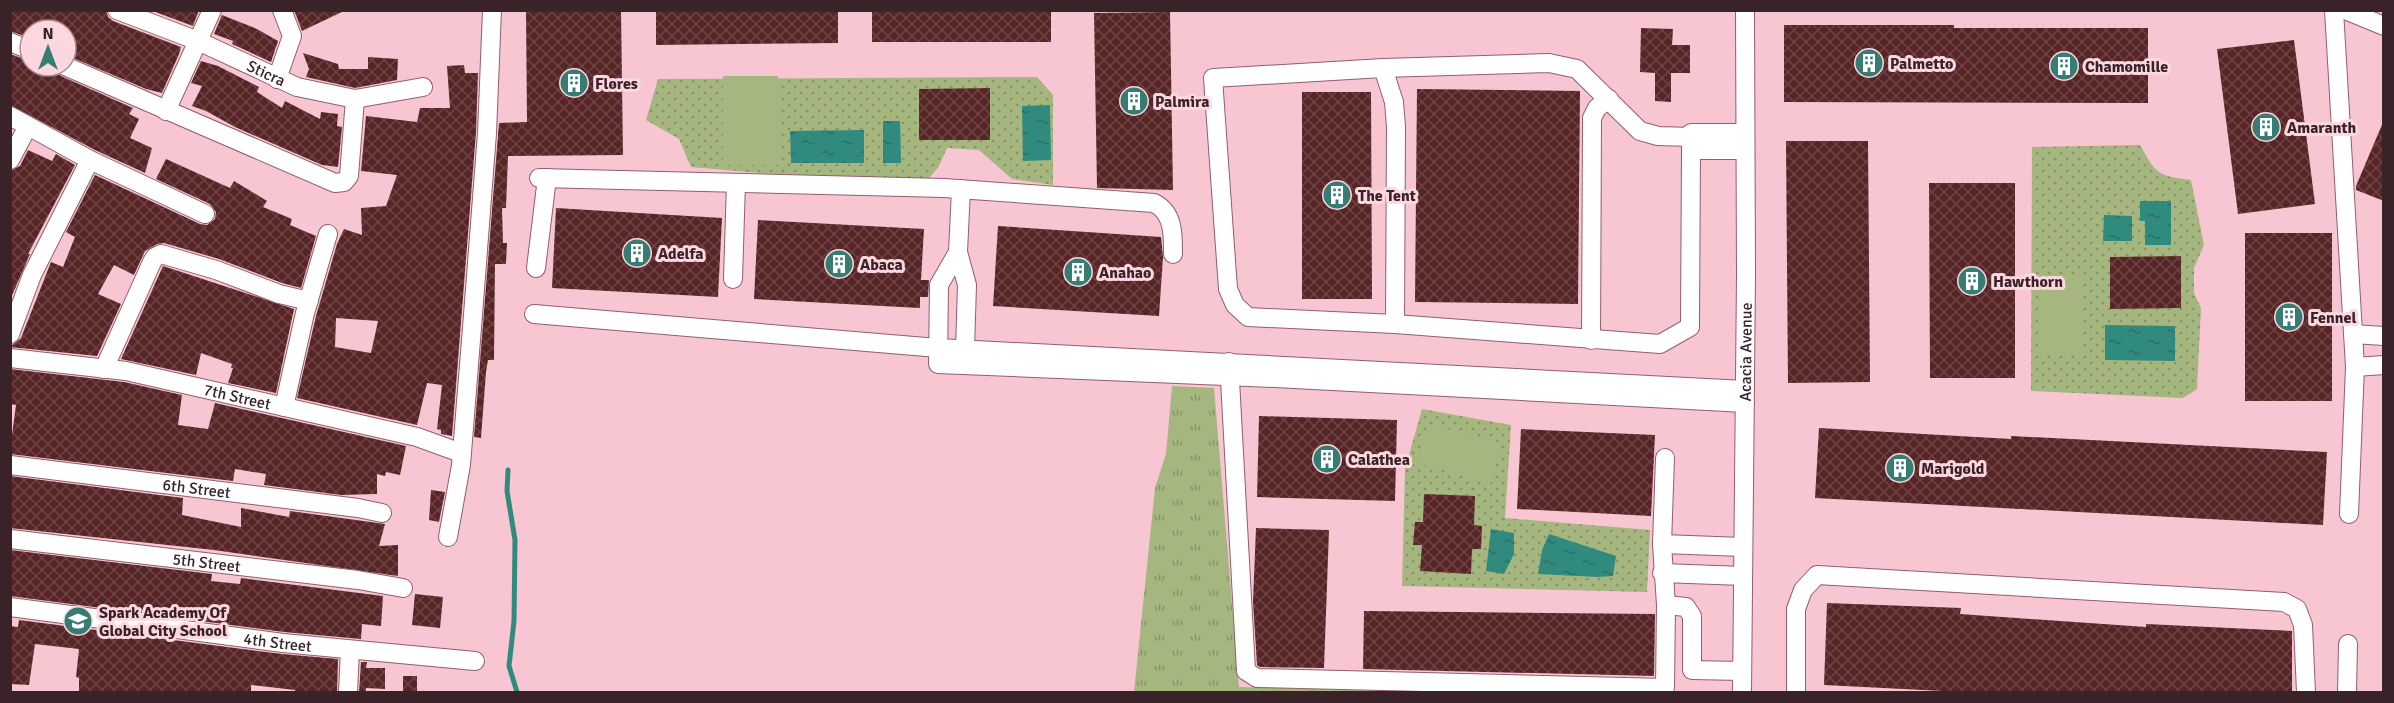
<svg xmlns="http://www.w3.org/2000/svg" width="2394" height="703" font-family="Signika,sans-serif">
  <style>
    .grass { fill: url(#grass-tufts) }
    .park { fill: url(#park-dots) }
    .pitch { fill: #a5b67f }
    .water { fill: url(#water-ripples) }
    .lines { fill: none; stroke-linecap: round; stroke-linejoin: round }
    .stream { stroke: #308a7d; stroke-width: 5 }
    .building { fill: url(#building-cross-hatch); fill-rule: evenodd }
    .minor-casing { stroke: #935d6c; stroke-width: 20 }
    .minor { stroke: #fff; stroke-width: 18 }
    .labels { text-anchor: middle; stroke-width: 6; stroke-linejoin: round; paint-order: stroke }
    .poi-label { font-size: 16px; font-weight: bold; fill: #392228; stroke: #fdd7e0; text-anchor: start }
    .street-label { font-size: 16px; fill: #392228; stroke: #fdd7e0 }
  </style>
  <defs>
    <pattern id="grass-tufts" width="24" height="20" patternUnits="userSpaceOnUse" patternTransform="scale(1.5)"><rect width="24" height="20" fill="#a5b67f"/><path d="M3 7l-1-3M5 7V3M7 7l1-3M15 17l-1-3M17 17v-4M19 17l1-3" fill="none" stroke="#879468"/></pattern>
    <pattern id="park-dots" width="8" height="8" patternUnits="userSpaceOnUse" patternTransform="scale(1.5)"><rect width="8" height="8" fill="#a5b67f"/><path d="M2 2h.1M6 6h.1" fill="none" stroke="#879468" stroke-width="1.8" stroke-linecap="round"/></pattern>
    <pattern id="water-ripples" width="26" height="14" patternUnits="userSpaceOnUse" patternTransform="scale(1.5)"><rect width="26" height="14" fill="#308a7d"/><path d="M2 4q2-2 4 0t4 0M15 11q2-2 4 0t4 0" fill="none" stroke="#2a7066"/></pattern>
    <pattern id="building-cross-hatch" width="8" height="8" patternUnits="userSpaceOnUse" patternTransform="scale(1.5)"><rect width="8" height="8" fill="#572525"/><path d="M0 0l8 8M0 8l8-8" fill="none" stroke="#6d4344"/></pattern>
  </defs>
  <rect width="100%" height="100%" fill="#f8c6d2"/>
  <!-- grass -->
  <path class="grass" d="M 1172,386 L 1214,388 L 1239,687 L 1421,692 L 1134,692 L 1155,488 L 1166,454 Z"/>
  <!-- park -->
  <g class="park">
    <path d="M 1037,77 L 1053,95 L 1053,185 L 1012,179 L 979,150 L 947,148 L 938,168 L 927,180 L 759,173 L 691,167 L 679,139 L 646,120 L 658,79 Z"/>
    <path d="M 2140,145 C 2156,174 2158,176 2191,180 L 2204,245 L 2194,268 L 2194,293 L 2201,308 L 2197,389 L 2183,398 L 2031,391 L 2032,147 Z"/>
    <path d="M 1422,409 L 1511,425 L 1505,518 L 1650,530 L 1647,592 L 1402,586 L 1405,469 Z"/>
  </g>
  <!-- pitch -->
  <g class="pitch">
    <rect x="723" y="76" width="55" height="89"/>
    <path d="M 2039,276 L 2082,276 L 2081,355 L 2038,355 Z"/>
    <path d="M 1428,424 L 1502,443 L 1491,483 L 1417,463 Z"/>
  </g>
  <!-- water -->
  <g class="water">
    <path d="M 1050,105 L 1051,160 L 1023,161 L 1022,106 Z"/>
    <path d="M 900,121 L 901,163 L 883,163 L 883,121 Z"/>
    <path d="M 864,130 L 864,163 L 791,163 L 790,131 Z"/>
    <path d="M 2140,201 L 2171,201 L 2171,245 L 2145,245 L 2145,221 L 2140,221 Z"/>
    <path d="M 2104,215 L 2132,216 L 2132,241 L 2103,241 Z"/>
    <path d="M 2105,325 L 2175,326 L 2175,361 L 2105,360 Z"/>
    <path d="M 1491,529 L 1514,533 L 1514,554 L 1504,574 L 1486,571 Z"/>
    <path d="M 1549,534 L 1616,556 L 1613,576 L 1598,577 L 1538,574 L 1542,550 Z"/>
  </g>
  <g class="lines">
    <!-- stream -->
    <path class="stream" d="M 508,470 L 507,491 L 515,540 L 514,621 L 509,666 L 517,692"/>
  </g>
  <!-- building -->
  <g class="building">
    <path d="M 10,10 L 106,10 L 108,17 L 113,21 L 181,47 L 179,54 L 162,93 L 146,89 L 66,55 L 66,30 L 30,30 L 30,38 L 10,31 Z"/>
    <path d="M 150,10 L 199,10 L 193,26 Z"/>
    <path d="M 294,10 L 346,10 L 302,31 Z"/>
    <path d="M 526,10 L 621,10 L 623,155 L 508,156 L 506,208 L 502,208 L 503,243 L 507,243 L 506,264 L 495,264 L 494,360 L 488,360 L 486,372 L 481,438 L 474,437 L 499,123 L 527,122 Z"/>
    <path d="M 656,10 L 838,10 L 838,43 L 656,45 Z"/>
    <rect x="872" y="10" width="179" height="32"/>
    <path d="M 1170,12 L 1173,190 L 1097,188 L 1094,13 Z"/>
    <path d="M 222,15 L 257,29 L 278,41 L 271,62 L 232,44 L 233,41 L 214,34 Z"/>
    <path d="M 1784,25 L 1954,25 L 1954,28 L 2148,28 L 2148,103 L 1784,102 Z"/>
    <path d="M 1641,28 L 1673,29 L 1672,45 L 1690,45 L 1690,73 L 1671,73 L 1671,102 L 1655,101 L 1655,73 L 1640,72 Z"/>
    <path d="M 2294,40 L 2315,204 L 2238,214 L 2217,49 Z"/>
    <path d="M 303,53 L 338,64 L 339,69 L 368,69 L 368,57 L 398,59 L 397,80 L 355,88 L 306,77 L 309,69 Z"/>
    <path d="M 10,54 L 30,61 L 30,66 L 54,66 L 56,72 L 61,76 L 133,108 L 129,114 L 139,119 L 130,138 L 152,148 L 145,173 L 95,150 L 10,105 Z"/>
    <path d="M 201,61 L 218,66 L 259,87 L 257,92 L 282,108 L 285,101 L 320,119 L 321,112 L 338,114 L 337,126 L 342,127 L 338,167 L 322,165 L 235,127 L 206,111 L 192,106 L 202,86 L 191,83 Z"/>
    <path d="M 464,65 L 465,73 L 478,73 L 476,132 L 452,436 L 441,434 L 441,430 L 437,429 L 442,385 L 427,383 L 417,425 L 297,398 L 316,316 L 337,244 L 344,229 L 362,235 L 361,208 L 386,206 L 397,175 L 361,171 L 366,116 L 417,122 L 420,108 L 450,108 L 447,66 ZM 336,318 L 378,321 L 371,353 L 335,347 Z"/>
    <path d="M 990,88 L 990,140 L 919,140 L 919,89 Z"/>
    <path d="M 1417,89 L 1580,91 L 1578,304 L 1415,302 Z"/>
    <path d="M 1302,92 L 1371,92 L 1372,299 L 1302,299 Z"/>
    <path d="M 2384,120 L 2384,201 L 2356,190 L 2356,186 Z"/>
    <path d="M 1786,141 L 1868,141 L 1870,382 L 1788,383 Z"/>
    <path d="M 28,150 L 52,161 L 56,154 L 75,165 L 28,254 L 30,254 L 10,300 L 10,171 L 20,166 Z"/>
    <path d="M 166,159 L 230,188 L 234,181 L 267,201 L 263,207 L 292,219 L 290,225 L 316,236 L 301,288 L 282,283 L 219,259 L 164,243 L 157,244 L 145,251 L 134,275 L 114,265 L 98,294 L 121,304 L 97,356 L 10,347 L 21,338 L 51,262 L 63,267 L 75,237 L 66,232 L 95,175 L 200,224 L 207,225 L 215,219 L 216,212 L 210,204 L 156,179 Z"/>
    <path d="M 1929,183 L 2015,183 L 2015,378 L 1930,378 Z"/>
    <path d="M 556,208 L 722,218 L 718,297 L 552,288 Z"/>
    <path d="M 758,220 L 924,229 L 921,280 L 929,280 L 928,297 L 920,297 L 920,308 L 754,299 Z"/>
    <path d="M 998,226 L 1161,237 L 1163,257 L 1159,316 L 993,306 Z"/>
    <rect x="2245" y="233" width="87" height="168"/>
    <path d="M 2181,256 L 2181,308 L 2110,309 L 2110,257 Z"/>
    <path d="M 163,266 L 294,309 L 276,393 L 228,383 L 233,368 L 231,368 L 232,364 L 201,353 L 196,375 L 121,359 Z"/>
    <path d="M 10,369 L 124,382 L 182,395 L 178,425 L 208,429 L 215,403 L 406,446 L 400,475 L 386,472 L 385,476 L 377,474 L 377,494 L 341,495 L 264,485 L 266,474 L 235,469 L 233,481 L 10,454 L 10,435 L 12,435 L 16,405 L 10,404 Z"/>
    <path d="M 1259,416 L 1397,420 L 1395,501 L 1257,497 Z"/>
    <path d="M 1819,428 L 2011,439 L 2011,436 L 2327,452 L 2323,525 L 1815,498 Z"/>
    <path d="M 1521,429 L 1655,435 L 1651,516 L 1517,509 Z"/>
    <path d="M 10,476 L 183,498 L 182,515 L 241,527 L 241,508 L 289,517 L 290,511 L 385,524 L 379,546 L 398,545 L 398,576 L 214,550 L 10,528 Z"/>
    <path d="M 431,490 L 445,492 L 439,522 L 429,520 Z"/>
    <path d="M 1424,494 L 1475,496 L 1474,525 L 1482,526 L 1481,549 L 1472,549 L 1471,574 L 1420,571 L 1422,545 L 1413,545 L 1415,522 L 1423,522 Z"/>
    <path d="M 1256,528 L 1329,530 L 1324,668 L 1260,667 L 1257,665 L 1253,602 Z"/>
    <path d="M 10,550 L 212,574 L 211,581 L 240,584 L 241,578 L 383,596 L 381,626 L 362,624 L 361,639 L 284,632 L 10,596 Z"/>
    <path d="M 415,594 L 443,597 L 440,628 L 412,625 Z"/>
    <path d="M 1827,603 L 1961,608 L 1960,614 L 2146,627 L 2146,624 L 2292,631 L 2292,693 L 1982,693 L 1824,685 Z"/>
    <path d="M 1364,611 L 1655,614 L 1654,676 L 1363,669 Z"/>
    <path d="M 19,620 L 282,654 L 338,659 L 337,693 L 295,693 L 295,690 L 251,685 L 251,693 L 79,693 L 79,678 L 76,677 L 79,649 L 35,644 L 29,685 L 10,684 L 10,626 L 18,627 Z"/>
    <path d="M 361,662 L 367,662 L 366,668 L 385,668 L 385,689 L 366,688 L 366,693 L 359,693 Z"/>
    <rect x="403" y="676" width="14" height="17"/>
  </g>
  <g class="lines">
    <!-- minor casing -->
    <g class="minor-casing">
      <g id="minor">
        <path id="s1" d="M 117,10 L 198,41 L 297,87 L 355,99 L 423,87"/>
        <path d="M 2334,10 L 2355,367 L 2349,514"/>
        <path d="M 2345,10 L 2384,26"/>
        <path d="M 10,42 L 30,50"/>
        <path d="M 65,66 L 335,183 L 344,182 L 349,176 L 355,99"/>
        <path d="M 1383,68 L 1394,102 L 1396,127 L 1395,324"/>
        <path d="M 277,79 L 292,36 L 282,10"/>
        <path d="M 166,111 L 212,10"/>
        <path d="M 10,116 L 90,160 L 205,214"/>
        <path d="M 1691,137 L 1658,136 L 1640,131 L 1577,69 L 1549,63 L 1383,68 L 1213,78 L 1228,289 L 1235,305 L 1248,317 L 1395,324 L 1660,344 L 1690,327 L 1691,150 L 1691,133 L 1745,133"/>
        <path d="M 1691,150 L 1745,150"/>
        <path d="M 10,160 L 28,126"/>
        <path d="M 539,178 L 944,188 L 1154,203 C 1174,213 1173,235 1173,254"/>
        <path d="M 961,189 L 958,252 L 967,285 L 965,349"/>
        <path d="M 958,252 L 939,285 L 938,364 L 1275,378 L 1745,403"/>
        <path d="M 536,268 L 547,178"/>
        <path d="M 733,279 L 736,183"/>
        <path d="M 534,314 L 938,348 L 1745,390"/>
        <path d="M 10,334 L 32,275 L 90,160"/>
        <path d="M 2353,334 L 2384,336"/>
        <path d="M 1591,340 L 1592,118 L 1597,108 L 1609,99"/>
        <path id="s2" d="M 10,358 L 126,371 L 417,437 L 461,453"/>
        <path d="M 1229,362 L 1246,671 L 1257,678 L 1665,688 L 1666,605 L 1662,544 L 1665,458"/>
        <path d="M 2355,367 L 2384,365"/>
        <path d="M 104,369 L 152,262 L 155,257 L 161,254 L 216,270 L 279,294 L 309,301"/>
        <path d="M 284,407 L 305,313 L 328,234"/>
        <path id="s3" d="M 10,465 L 358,508 L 382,513"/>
        <path d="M 448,537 L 461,465 L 473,315 L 487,133 L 492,10"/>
        <path id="s4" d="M 10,539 L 358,580 L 403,588"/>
        <path d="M 1662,544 L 1743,547"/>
        <path d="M 1662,573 L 1743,576"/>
        <path d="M 1666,605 L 1686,607 L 1692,616 L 1692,670 L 1742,671"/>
        <path id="s5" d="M 10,607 L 283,643 L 475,661"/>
        <path d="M 348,692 L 350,650"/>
        <path id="s6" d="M 1742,692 L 1746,275 L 1745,10"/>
        <path d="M 1796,692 L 1796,609 L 1803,590 L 1817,575 L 2284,602 L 2297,609 L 2303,625 L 2306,692"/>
        <path d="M 2347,692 L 2348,644"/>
      </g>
    </g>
    <!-- minor -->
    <use href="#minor" class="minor"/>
  </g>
  <!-- icons -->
  <defs>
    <g id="building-disc" transform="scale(1.5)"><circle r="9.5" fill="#367c72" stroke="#fdd7e0"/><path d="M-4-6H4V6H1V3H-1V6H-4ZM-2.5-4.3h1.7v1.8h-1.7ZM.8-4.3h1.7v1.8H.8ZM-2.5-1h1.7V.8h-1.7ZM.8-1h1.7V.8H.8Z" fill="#fff"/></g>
    <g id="school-disc" transform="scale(1.5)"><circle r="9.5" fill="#367c72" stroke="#fdd7e0"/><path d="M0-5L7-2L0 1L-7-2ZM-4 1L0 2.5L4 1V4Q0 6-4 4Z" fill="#fff"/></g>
  </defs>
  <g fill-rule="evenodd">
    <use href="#building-disc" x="1869" y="63"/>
    <use href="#building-disc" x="2064" y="66"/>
    <use href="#building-disc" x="574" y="83"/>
    <use href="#building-disc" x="1134" y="101"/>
    <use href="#building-disc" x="2266" y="127"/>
    <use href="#building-disc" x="1337" y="195"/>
    <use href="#building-disc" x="637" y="253"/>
    <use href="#building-disc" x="839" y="264"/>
    <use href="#building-disc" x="1078" y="272"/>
    <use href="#building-disc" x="1972" y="281"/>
    <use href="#building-disc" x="2289" y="317"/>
    <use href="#building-disc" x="1327" y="459"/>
    <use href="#building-disc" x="1900" y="468"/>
    <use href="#school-disc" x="78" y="621"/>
  </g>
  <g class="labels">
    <!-- poi labels -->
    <g class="poi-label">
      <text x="1890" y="69">Palmetto</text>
      <text x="2085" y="72">Chamomille</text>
      <text x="595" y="89">Flores</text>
      <text x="1155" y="107">Palmira</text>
      <text x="2287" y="133">Amaranth</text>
      <text x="1358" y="201">The Tent</text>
      <text x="658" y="259">Adelfa</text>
      <text x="860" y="270">Abaca</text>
      <text x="1099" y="278">Anahao</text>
      <text x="1993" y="287">Hawthorn</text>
      <text x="2310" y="323">Fennel</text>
      <text x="1348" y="465">Calathea</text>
      <text x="1921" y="474">Marigold</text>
      <text x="99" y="618">Spark Academy Of<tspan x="99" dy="18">Global City School</tspan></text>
    </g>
    <!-- street labels -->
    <g class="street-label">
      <text dy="6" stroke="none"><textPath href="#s1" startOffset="162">Sticra</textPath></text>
      <text dy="6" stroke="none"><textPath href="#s6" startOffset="340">Acacia Avenue</textPath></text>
      <text dy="6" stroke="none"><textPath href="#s2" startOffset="231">7th Street</textPath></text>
      <text dy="6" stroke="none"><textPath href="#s3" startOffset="188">6th Street</textPath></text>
      <text dy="6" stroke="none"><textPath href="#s4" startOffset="198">5th Street</textPath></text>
      <text dy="6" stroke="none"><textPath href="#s5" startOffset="270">4th Street</textPath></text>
    </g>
  </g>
  <!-- border -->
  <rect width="2394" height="703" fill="none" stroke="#392228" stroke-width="24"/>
  <!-- north arrow -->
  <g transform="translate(48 48)"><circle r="28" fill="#fdd7e0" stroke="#af8f96" stroke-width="1.5"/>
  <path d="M0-4.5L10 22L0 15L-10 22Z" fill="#367c72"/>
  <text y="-9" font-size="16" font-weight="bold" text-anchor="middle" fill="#392228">N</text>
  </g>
</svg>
